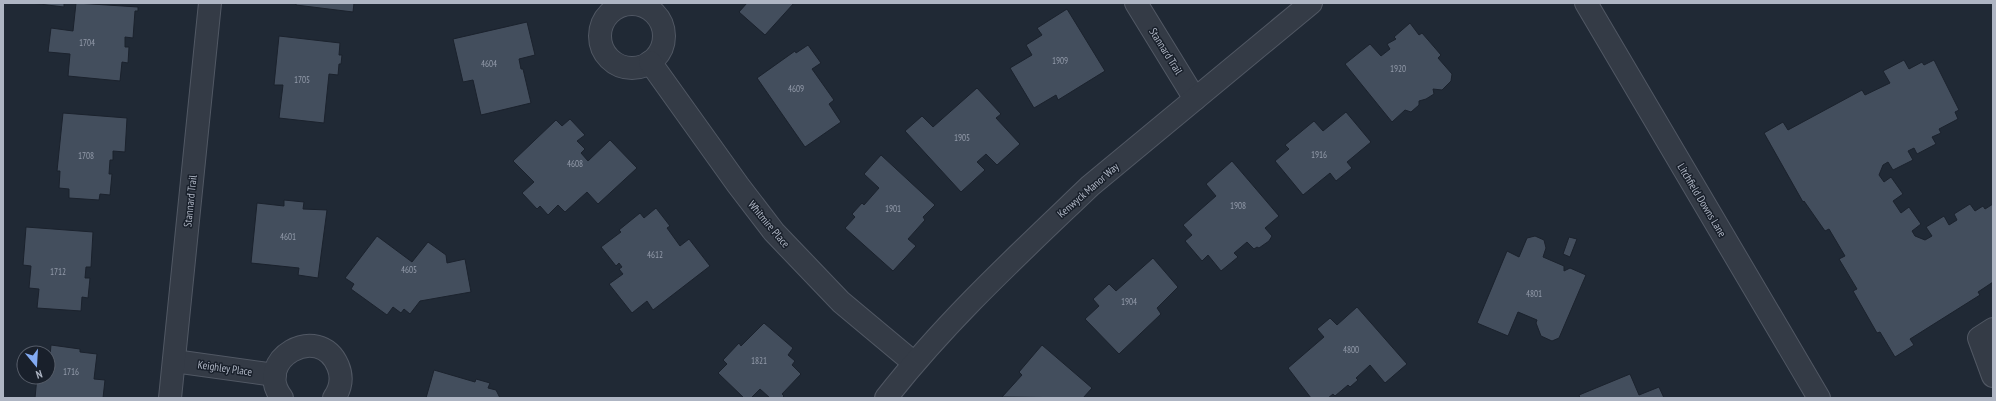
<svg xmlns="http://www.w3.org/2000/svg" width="1996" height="401" font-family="'PT Sans Narrow',sans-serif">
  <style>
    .building { fill: #434e5d; stroke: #1b222d }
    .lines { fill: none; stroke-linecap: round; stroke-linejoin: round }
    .minor-casing { stroke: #515864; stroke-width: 24 }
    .minor { stroke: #343b46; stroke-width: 22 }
    .labels { text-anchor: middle; stroke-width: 3; stroke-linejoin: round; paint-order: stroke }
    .number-label { font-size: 9px; fill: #939baa }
    .street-label { font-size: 11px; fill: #aeb5c3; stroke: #19202b }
  </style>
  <rect width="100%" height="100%" fill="#202935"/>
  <!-- building -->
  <g class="building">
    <path d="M 31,3 L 64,3 L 64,7 Z"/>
    <path d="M 76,3 L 138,7 L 138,11 L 135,11 L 133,38 L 125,37 L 125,47 L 129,47 L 128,63 L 122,62 L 120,81 L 68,76 L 70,54 L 48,52 L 51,28 L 73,31 Z"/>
    <path d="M 296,3 L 354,3 L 353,12 L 296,5 Z"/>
    <path d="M 747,3 L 794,3 L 765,35 L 739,12 Z"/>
    <path d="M 1067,9 L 1105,71 L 1058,100 L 1056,95 L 1034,108 L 1010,68 L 1032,55 L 1026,45 L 1042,35 L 1037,28 Z"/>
    <path d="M 527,22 L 535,55 L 519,59 L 521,69 L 523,69 L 531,103 L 481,115 L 473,80 L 463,82 L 453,39 Z"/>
    <path d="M 1410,23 L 1419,35 L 1422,33 L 1441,55 L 1438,58 L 1452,74 L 1451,81 L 1442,90 L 1433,89 L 1434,94 L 1426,99 L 1419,101 L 1419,105 L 1411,112 L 1405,110 L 1392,122 L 1345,64 L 1370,44 L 1381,56 L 1390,49 L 1387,44 L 1396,39 L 1394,37 Z"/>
    <path d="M 279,36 L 340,43 L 339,55 L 342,55 L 341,64 L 339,64 L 338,75 L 329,74 L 324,123 L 279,118 L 283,85 L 274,85 Z"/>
    <path d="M 808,45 L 821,63 L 812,69 L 834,100 L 829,104 L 841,122 L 805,147 L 757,78 L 795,51 L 796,53 Z"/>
    <path d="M 1904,60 L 1909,69 L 1922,62 L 1924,65 L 1934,60 L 1959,110 L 1955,112 L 1958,119 L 1939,129 L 1941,133 L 1932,137 L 1936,144 L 1917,154 L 1914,148 L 1908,151 L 1913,160 L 1893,170 L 1888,162 L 1883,165 L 1879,175 L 1884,182 L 1891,177 L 1903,194 L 1893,201 L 1901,213 L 1909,207 L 1921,224 L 1912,231 L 1915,236 L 1925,240 L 1932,236 L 1926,227 L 1944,216 L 1949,225 L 1957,220 L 1954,214 L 1970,204 L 1975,211 L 1983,206 L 1985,209 L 1993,204 L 1993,282 L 1978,292 L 1980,295 L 1910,339 L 1914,345 L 1895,357 L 1880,332 L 1877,333 L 1853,291 L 1857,289 L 1839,259 L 1845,256 L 1829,229 L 1825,231 L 1804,201 L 1803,202 L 1764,133 L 1783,122 L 1788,130 L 1862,90 L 1865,95 L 1890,83 L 1883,71 Z"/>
    <path d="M 977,88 L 1001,114 L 996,118 L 1020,144 L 997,165 L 986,154 L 977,162 L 985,170 L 961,192 L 905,131 L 922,116 L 933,127 Z"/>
    <path d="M 1346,112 L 1371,142 L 1347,162 L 1352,168 L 1336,181 L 1330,173 L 1303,195 L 1275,161 L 1289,149 L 1285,145 L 1314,121 L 1323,131 Z"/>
    <path d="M 63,113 L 127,118 L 125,152 L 113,151 L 113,160 L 110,160 L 109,174 L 112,174 L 110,195 L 100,194 L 99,200 L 69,198 L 69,189 L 59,188 L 60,171 L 57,171 Z"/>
    <path d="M 570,119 L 585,135 L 577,141 L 585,149 L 581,153 L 588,161 L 610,140 L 637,168 L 598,204 L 587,192 L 565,212 L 558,205 L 548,215 L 540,206 L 537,209 L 522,193 L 534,182 L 513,161 L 556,120 L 562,126 Z"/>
    <path d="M 881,155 L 935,205 L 923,217 L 925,220 L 908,239 L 916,246 L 893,271 L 845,228 L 855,217 L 852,214 L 862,203 L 864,205 L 879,188 L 864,174 Z"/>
    <path d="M 1232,161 L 1279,216 L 1265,228 L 1272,236 L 1269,241 L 1259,248 L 1257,247 L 1254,249 L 1247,242 L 1234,253 L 1238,257 L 1221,271 L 1208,255 L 1202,261 L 1185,241 L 1192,235 L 1183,225 L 1216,196 L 1206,184 Z"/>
    <path d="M 284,200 L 304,202 L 303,209 L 327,210 L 318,278 L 298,275 L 299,268 L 251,263 L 257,203 L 284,206 Z"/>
    <path d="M 656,208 L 670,226 L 667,228 L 680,246 L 689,239 L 710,266 L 653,310 L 647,301 L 632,313 L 609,284 L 623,274 L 619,269 L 622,267 L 619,263 L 616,266 L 601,247 L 621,232 L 619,230 L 640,213 L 644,218 Z"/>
    <path d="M 26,227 L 93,232 L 91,267 L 86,267 L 85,278 L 90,278 L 88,298 L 82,297 L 81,311 L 37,308 L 39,289 L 29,288 L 31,266 L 23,265 Z"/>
    <path d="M 377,236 L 412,262 L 428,242 L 446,255 L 447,263 L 465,259 L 471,292 L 420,301 L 410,314 L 404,309 L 401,313 L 393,307 L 387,315 L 351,289 L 354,284 L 345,278 Z"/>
    <path d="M 1535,236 L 1544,240 L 1546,248 L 1543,257 L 1564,266 L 1564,271 L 1570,268 L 1586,275 L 1559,338 L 1552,341 L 1541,336 L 1536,323 L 1537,320 L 1518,312 L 1508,336 L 1477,323 L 1507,251 L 1519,257 L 1527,238 Z"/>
    <path d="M 1569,237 L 1577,239 L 1570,257 L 1563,254 Z"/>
    <path d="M 1153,258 L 1178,287 L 1157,308 L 1161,314 L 1119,354 L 1085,319 L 1099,306 L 1093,299 L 1109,284 L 1116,291 Z"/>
    <path d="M 1357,307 L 1407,364 L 1385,383 L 1370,365 L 1356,378 L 1358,380 L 1350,387 L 1348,385 L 1335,396 L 1333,394 L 1328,398 L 1311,398 L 1288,368 L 1324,337 L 1317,329 L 1330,318 L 1337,325 Z"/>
    <path d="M 764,323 L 793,348 L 788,355 L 795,361 L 792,365 L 801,374 L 782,394 L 784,396 L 782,398 L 770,398 L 760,389 L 751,398 L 744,398 L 718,373 L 727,364 L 723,360 L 739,343 L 741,346 Z"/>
    <path d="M 51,345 L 80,349 L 80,352 L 97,354 L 94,379 L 105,380 L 103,398 L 35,398 L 37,377 L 48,377 Z"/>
    <path d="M 1042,345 L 1092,388 L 1083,398 L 1002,397 L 1022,375 L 1019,372 Z"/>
    <path d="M 434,370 L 475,382 L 476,379 L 490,383 L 488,388 L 496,390 L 500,398 L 426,398 Z"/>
    <path d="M 1630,374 L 1639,395 L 1659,387 L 1664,398 L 1580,398 L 1579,395 Z"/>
  </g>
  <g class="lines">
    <!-- minor casing -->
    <g class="minor-casing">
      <g id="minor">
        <path d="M 1136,3 L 1195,99"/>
        <path d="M 1586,3 L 1819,398"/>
        <circle cx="632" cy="36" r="32"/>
        <path d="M 650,62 L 738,185 L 774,232 L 841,302 L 914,363"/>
        <path d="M 1993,329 L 1979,338 L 1993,376"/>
        <path d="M 174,361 L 275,375"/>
        <path d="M 170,398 L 210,3"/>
        <path d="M 282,398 C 252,360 319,321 338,366 C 343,378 341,388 334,398"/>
        <path d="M 886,398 C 947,320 1019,254 1090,186 L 1311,3"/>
      </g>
    </g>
    <!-- minor -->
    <use href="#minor" class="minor"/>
  </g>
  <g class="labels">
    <!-- number labels -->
    <g class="number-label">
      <text x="87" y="46">1704</text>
      <text x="1060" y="64">1909</text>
      <text x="489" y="67">4604</text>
      <text x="1398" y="72">1920</text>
      <text x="302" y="83">1705</text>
      <text x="796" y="92">4609</text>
      <text x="962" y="141">1905</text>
      <text x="1319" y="158">1916</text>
      <text x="86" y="159">1708</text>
      <text x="575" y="167">4608</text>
      <text x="1238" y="209">1908</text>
      <text x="893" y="212">1901</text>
      <text x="288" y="240">4601</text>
      <text x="655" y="258">4612</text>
      <text x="409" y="273">4605</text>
      <text x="58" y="275">1712</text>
      <text x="1534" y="297">4801</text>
      <text x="1129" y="305">1904</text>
      <text x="1351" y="353">4800</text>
      <text x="759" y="364">1821</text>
      <text x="71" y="375">1716</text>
    </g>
    <!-- street labels -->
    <g class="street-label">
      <text transform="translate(1166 51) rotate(58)" y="4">Stannard Trail</text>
      <text transform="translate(1088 190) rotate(-41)" y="4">Kenwyck Manor Way</text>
      <text transform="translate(1702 200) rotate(59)" y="4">Litchfield Downs Lane</text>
      <text transform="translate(190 201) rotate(-84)" y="4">Stannard Trail</text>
      <text transform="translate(769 224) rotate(50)" y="4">Whitmire Place</text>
      <text transform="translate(225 368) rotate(8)" y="4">Keighley Place</text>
    </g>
  </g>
  <!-- border -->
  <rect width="1996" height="401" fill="none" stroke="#aeb5c3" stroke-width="8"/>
  <!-- north arrow -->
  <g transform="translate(36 365) rotate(162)"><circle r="19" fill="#19202b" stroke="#555c68"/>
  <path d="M0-3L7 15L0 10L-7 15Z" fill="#83abf3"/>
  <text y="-6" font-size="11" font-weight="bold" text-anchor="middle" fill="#aeb5c3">N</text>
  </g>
</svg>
